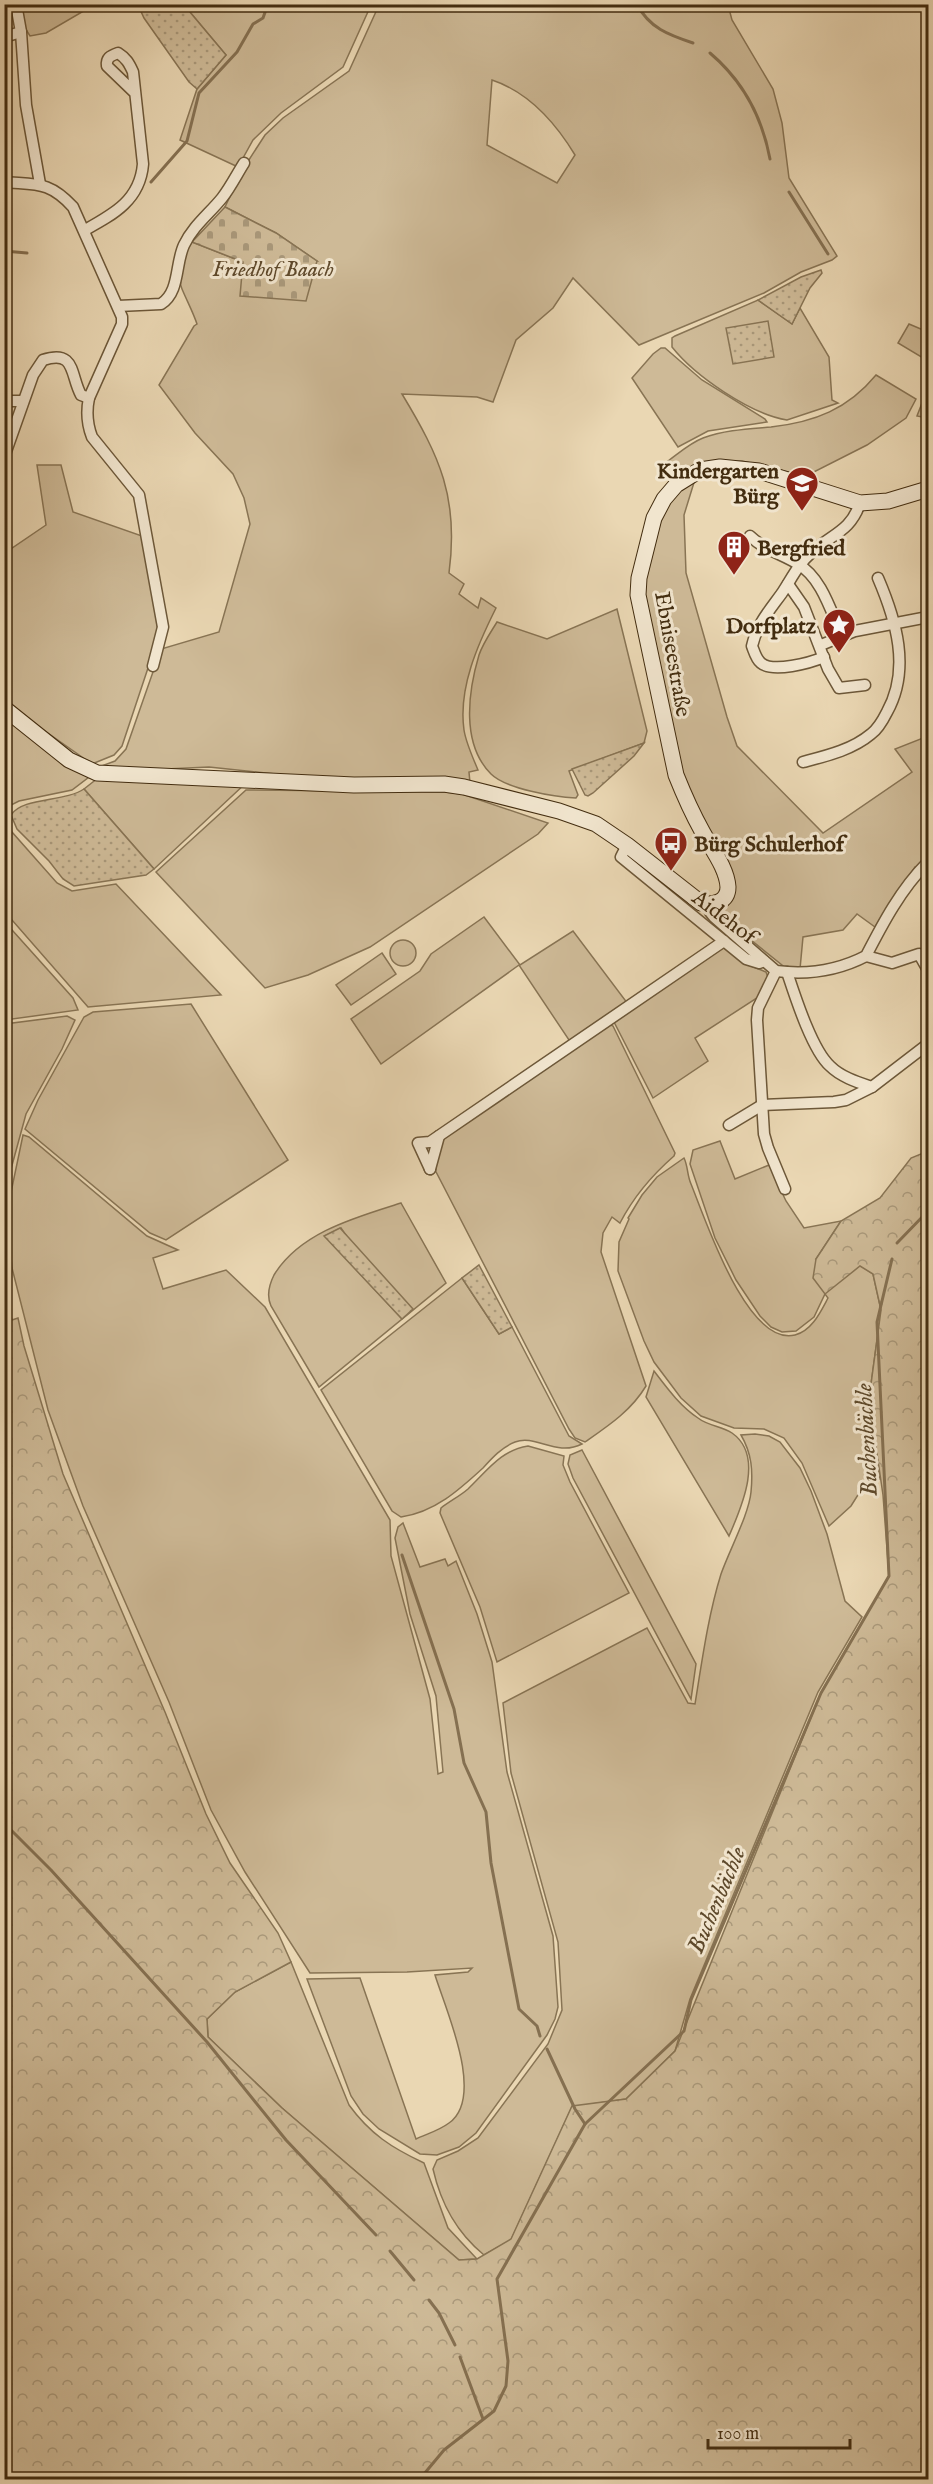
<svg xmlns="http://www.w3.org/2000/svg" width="933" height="2484" font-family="'IM FELL English',serif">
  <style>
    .grass { fill: #ceba97; stroke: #887454; stroke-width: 1.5; fill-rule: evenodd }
    .forest { fill: url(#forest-crowns); stroke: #887454; stroke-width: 1.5 }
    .cemetery { fill: url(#cemetery-stones); stroke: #887454; stroke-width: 1.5 }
    .garden { fill: url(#garden-dots); stroke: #887454; stroke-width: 1.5 }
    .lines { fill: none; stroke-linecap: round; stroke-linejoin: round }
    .stream { stroke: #857051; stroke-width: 3 }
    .street-casing { stroke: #6d5839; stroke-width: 13 }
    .secondary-casing { stroke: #432d10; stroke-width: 17 }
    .street { stroke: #f1e5ce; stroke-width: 10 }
    .secondary { stroke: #f1e5ce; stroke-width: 15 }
    .labels { text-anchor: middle; stroke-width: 6; stroke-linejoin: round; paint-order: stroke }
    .park-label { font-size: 22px; font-style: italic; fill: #5f492b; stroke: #f1e5ce }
    .poi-label { font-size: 22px; font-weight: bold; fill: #432d10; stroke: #f1e5ce; text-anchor: end }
    .street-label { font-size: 22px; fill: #432d10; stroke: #f1e5ce }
    .water-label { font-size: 24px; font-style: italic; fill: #5e492b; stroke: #f1e5ce }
  </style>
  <defs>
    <pattern id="forest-crowns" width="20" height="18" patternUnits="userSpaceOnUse" patternTransform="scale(1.5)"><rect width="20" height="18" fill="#ceba97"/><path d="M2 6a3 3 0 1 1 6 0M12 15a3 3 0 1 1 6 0" fill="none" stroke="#a9987a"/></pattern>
    <pattern id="cemetery-stones" width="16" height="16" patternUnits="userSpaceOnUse" patternTransform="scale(1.5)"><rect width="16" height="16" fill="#ceba97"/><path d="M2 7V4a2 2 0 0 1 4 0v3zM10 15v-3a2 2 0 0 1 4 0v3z" fill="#a9987a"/></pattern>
    <pattern id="garden-dots" width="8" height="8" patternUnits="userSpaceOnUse" patternTransform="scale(1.5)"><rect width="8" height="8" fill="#ceba97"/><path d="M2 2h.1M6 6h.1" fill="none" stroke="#a9987a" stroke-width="1.8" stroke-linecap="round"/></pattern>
  </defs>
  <rect width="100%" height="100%" fill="#ead7b3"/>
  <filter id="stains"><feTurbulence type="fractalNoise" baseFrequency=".00333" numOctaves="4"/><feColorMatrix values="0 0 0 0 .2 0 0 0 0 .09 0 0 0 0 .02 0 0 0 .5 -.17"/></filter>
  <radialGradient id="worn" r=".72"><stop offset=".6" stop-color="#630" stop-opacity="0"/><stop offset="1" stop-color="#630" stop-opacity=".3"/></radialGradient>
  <!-- grass -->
  <g class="grass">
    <path d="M 20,5 L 94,5 L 46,33 L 30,36 L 25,28 Z"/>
    <path d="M 184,5 L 371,5 L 343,67 L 281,113 L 253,140 L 238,167 L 180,140 L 197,89 L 226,55 Z"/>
    <path d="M 379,5 L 728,5 L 732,20 L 773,89 L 782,123 L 789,178 L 837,256 L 832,260 L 801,272 L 764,293 L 639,345 L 573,278 L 553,308 L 516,340 L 493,402 L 477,397 L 402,394 C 440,457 459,498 449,573 L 464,584 L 459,594 L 478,608 L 481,598 L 496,608 C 478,644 458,688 464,730 C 466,743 473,758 478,770 L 469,772 L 470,783 L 314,778 L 209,767 L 144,770 L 99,767 L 115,761 L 126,749 L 161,649 L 219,632 L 250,524 L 244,498 L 233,474 L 195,433 L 159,385 L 194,326 L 197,324 C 193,312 187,301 182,289 C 177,278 184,251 192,242 L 243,262 L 317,261 L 276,233 L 225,207 L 243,169 L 265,135 L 283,118 L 349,71 ZM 492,80 C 528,92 555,122 575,155 L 557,183 L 487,145 Z"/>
    <path d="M 758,300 L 792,324 L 800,308 L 829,357 L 832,400 L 838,403 L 787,420 C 750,414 695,376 672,347 L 672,338 L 675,336 Z"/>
    <path d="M 909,324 L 928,332 L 928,361 L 898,343 Z"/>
    <path d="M 661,348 L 665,348 L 702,380 L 765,419 L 767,422 L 708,431 L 678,447 L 632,378 L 653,354 Z"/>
    <path d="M 876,375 L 916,399 L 906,418 L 867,445 L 806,476 L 742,461 L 719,462 L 680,475 L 668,461 C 679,453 690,443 703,438 C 725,430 748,429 771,427 C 815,422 848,409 876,375 Z"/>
    <path d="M 928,386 L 928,418 L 917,416 L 927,390 Z"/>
    <path d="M 37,465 L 61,465 L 73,512 L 142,536 L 154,596 L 158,633 L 154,650 L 122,746 L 114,755 L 92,764 L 5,703 L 5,553 L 46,525 Z"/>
    <path d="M 696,476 L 684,515 L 686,573 L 727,717 L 737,746 L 823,833 L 912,772 L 895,749 L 928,736 L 928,877 L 915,867 L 875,927 L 857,914 L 843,930 L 803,937 L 800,969 L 787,969 L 721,916 L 722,906 L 727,900 L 688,797 L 643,584 L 663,513 L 677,491 Z"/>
    <path d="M 617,609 L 647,731 L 644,743 L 569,771 L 578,795 L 576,798 C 555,797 506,789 491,774 C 461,744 468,692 479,655 C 483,643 491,632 497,622 L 547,639 Z"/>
    <path d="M 5,713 L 93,774 L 72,790 L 19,801 L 11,805 L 5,815 Z"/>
    <path d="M 98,778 L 247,782 L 154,869 L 84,789 Z"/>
    <path d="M 246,790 L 445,792 L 462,794 L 548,823 L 538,834 L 370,947 L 308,975 L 265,988 L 156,872 Z"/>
    <path d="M 7,821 L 12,832 L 57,883 L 72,891 L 116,884 L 221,995 L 88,1007 L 5,912 L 4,826 Z"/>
    <path d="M 484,917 L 520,965 L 573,931 L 628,1004 L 571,1043 L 519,965 L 381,1064 L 351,1019 L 420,971 L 431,954 Z"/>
    <path d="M 4,921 L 73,998 L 78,1010 L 5,1020 Z"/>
    <circle cx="403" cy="953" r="13"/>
    <path d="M 724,947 L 744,963 L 766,972 L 769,980 L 760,996 L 695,1038 L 708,1061 L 653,1098 L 613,1020 Z"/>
    <path d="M 382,953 L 396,974 L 351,1005 L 336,985 Z"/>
    <path d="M 191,1004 L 288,1160 L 166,1240 L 150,1233 L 25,1129 L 38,1100 L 84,1017 L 93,1012 Z"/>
    <path d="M 67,1016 L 75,1020 L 62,1049 L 26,1114 L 5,1191 L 5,1024 Z"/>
    <path d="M 607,1023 L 613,1026 L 675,1153 L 674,1156 C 651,1176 634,1196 620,1223 L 612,1217 L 603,1233 L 601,1252 L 646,1386 C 631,1411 608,1426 585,1442 L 575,1438 L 569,1429 L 433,1166 L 443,1136 Z"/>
    <path d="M 23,1135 L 29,1137 L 147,1236 L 178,1250 L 153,1258 L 163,1289 L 226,1270 L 265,1307 L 390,1520 L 391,1556 L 430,1699 L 438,1774 L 443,1772 L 436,1696 L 410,1614 L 395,1538 L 398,1527 L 403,1523 L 420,1567 L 445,1559 L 448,1566 L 456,1561 L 477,1614 L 492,1662 L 507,1772 L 553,1936 L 558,2007 L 555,2019 L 547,2035 L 476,2133 L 459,2147 L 437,2155 L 420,2154 L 379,2129 L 363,2114 L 351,2096 L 307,1979 L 360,1978 L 416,2139 C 427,2134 440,2130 449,2123 C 486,2097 445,2008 435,1975 L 468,1972 L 472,1968 L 407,1972 L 310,1973 L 245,1872 L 211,1810 L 169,1702 L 83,1506 L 48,1410 L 12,1268 L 8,1225 L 10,1197 Z"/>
    <path d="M 720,1141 L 735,1179 L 769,1165 L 786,1201 L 804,1228 L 841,1221 L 816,1259 L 861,1266 L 873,1274 L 881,1310 L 869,1399 L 880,1479 L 868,1479 L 851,1506 L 829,1526 L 802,1463 L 784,1438 L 764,1429 L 734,1428 L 701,1416 L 681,1398 L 654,1362 L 644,1341 L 618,1271 L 619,1242 L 629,1219 L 628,1218 L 642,1195 L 657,1177 L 684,1158 C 688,1166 687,1175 691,1184 C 705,1218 747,1347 795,1335 C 812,1331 821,1311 828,1298 L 825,1294 L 814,1317 L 796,1331 L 782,1332 L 771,1327 L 760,1316 L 736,1280 L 715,1238 L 690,1164 L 693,1150 Z"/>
    <path d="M 401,1203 L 446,1283 L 319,1387 L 271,1306 C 266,1295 269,1285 274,1275 C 300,1232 357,1217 401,1203 ZM 341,1228 L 402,1319 L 325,1236 Z"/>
    <path d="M 462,1278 L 499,1334 L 512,1327 L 569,1436 L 582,1444 C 556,1457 536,1434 515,1442 C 502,1447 492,1458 483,1468 C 459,1490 435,1512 401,1517 L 392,1511 L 321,1390 Z"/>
    <path d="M 654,1371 C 667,1388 680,1406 698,1418 C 708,1426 722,1426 732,1433 C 765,1456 741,1508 729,1536 L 646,1397 Z"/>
    <path d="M 755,1434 L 769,1436 L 780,1442 L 800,1468 L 811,1491 L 827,1534 L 845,1601 L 862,1617 L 818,1692 L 690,1999 L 675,2051 L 626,2099 L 572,2107 L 511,2240 L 484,2255 C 456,2232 441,2204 433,2169 L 437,2160 L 458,2151 L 478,2138 L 548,2044 L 562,2010 L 558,1942 L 511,1773 L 503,1703 L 647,1628 L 688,1703 L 695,1704 C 702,1661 708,1616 721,1574 C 729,1551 749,1514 751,1492 C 753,1471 752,1454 741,1435 Z"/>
    <path d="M 528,1446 L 564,1456 L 563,1465 L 570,1482 L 629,1593 L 497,1662 L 480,1607 L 440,1513 L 441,1508 C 450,1501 460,1496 468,1489 C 487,1471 501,1450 528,1446 Z"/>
    <path d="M 582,1450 L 696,1664 L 691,1699 L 573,1478 L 568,1464 L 570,1455 Z"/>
    <path d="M 291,1962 L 349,2105 C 370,2134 392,2148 424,2163 L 448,2228 L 477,2259 L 459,2260 L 282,2108 L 208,2037 L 207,2019 L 235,1992 Z"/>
  </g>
  <!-- forest -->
  <path class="forest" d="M 928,1151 L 928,2479 L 5,2479 L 5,1293 L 12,1320 L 18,1318 L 24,1346 L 63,1474 L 165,1712 L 206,1814 L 230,1863 L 278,1933 L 291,1962 L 235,1992 L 207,2019 L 208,2037 L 282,2108 L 459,2260 L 477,2259 L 511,2239 L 572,2106 L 626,2099 L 675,2051 L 821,1693 L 889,1576 L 883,1495 L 869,1399 L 881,1310 L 873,1274 L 860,1266 L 825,1294 L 813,1278 L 816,1259 L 841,1221 L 880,1198 L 911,1158 Z"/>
  <!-- cemetery -->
  <path class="cemetery" d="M 225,207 L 276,233 L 317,261 L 306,301 L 240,296 L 243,262 L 192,242 Z"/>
  <!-- garden -->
  <g class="garden">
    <path d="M 138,5 L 184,5 L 226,55 L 197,89 L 189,82 L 144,18 Z"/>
    <path d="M 821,270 L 822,273 L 810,288 L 792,324 L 758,300 L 801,277 Z"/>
    <path d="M 768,321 L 774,357 L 733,364 L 726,328 Z"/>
    <path d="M 644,743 L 634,756 L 593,793 L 588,796 L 585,795 L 572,769 Z"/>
    <path d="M 84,789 L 154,869 L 146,875 L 74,886 L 63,879 L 49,861 L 17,829 L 11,815 C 22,797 65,802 84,789 Z"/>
    <path d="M 340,1228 L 413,1309 L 402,1319 L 324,1236 Z"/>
    <path d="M 479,1265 L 512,1327 L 499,1334 L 462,1278 Z"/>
  </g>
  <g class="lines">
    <!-- stream -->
    <g class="stream">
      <path d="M 637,4 C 649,28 669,35 693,43"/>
      <path d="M 710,53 C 743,81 762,116 770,159"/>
      <path d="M 151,182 L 187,141 L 199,93 L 237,52 L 253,24 L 263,18 L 268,4"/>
      <path d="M 789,192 L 828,254"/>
      <path d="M 4,251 L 27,253"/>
      <path d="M 897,1243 L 928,1211"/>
      <path d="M 402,1555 L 454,1709 L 464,1763 L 486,1812 L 491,1863 L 519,2009 L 537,2026 L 540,2036"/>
      <path d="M 4,1823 L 51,1870 L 207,2042 L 286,2140 L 376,2235"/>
      <path d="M 547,2049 L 575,2109 L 585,2124"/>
      <path d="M 390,2251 L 414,2280"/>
      <path d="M 429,2300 L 439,2313 L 455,2345"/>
      <path d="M 460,2357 L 483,2419"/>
      <path d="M 419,2480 L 444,2450 L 494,2411 L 506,2386 L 508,2361 L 497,2279 L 585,2124 L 684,2031 L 691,2000 L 821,1693 L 889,1576 L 877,1322 L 892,1259"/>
    </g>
    <!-- street casing -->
    <g class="street-casing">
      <g id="street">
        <path d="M 16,4 L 21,32 L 26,105 L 40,184"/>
        <path d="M 4,37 L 21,32"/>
        <path d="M 4,182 C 37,185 49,181 73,207 L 122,317 L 122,324 L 89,398 C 86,412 87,424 92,437 L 139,495 L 163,627 L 153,666"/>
        <path d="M 85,230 C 114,214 140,200 143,164 L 133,72 C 129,63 126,58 118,53 C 110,56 106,58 107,66 L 134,92"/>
        <path d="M 118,306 L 161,304 C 180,292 175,264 184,245 C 193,226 209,214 222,198 C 230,188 237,174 244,163"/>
        <path d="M 4,401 L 23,401"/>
        <path d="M 4,457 L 33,375 L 43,360 C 76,349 70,375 81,395 L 89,398"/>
        <path d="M 750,536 C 764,550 782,554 798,564 C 822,578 831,612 842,636"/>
        <path d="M 788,584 L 804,607 L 828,669 L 839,688 L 865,685"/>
        <path d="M 821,645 L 855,631 L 928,617"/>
        <path d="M 824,657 C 810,663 773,673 761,663 C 756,659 754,651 752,646 C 757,624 769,611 782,593 C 792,578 798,564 812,552 C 832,534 851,531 860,503"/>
        <path d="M 803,762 C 826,756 852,750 871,734 C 878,729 883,720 887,712 C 911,669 896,620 878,578"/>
        <path d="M 627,845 L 621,857 L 746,959 L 759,963 L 764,961"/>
        <path d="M 708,905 L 710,912 L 714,917 L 776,971 C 807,975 839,970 866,956 C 883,923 901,889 927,863"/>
        <path d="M 866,956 L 892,963 L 919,954 L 928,970"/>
        <path d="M 776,971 L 758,1008 L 757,1020 L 764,1134 L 768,1148 L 785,1189"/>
        <path d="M 787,972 C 795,996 812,1050 830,1066 C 841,1077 857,1082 872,1087"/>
        <path d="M 729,1125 L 762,1105 L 834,1102 L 846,1100 L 872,1087 L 928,1044"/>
        <path d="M 430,1169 L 418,1143 L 430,1142 L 724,941"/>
        <path d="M 430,1169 L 439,1136"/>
      </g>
    </g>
    <!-- secondary casing -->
    <g class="secondary-casing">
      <path id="secondary" d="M 4,708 L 69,760 L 97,773 L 354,785 L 444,784 L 464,787 L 559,811 L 596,824 L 627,845 L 701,903 C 713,906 728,902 728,887 C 727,868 711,848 702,831 C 692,813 684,795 676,775 L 638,595 L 639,578 L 654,518 L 664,499 L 676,485 L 700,470 L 720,467 L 759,471 L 860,503 L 888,501 L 928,489"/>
    </g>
    <!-- street -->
    <use href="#street" class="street"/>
    <!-- secondary -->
    <use href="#secondary" class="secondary"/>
  </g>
  <!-- icons -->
  <defs>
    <g id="school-pin" transform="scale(1.725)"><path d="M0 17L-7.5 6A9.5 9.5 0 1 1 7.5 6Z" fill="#8f2418" stroke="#f1e5ce"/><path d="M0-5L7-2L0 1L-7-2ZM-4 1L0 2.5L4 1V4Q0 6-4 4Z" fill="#fff"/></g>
    <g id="building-pin" transform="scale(1.725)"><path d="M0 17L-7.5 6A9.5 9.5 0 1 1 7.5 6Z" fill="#8f2418" stroke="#f1e5ce"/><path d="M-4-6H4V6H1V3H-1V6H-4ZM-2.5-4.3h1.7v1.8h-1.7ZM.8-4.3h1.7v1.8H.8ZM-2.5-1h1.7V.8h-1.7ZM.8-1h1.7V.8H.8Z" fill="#fff"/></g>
    <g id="sight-pin" transform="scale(1.725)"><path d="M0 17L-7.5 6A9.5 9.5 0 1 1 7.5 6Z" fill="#8f2418" stroke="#f1e5ce"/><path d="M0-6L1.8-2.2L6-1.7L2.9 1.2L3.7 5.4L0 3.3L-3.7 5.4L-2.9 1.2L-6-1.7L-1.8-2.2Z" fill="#fff"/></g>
    <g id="bus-pin" transform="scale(1.725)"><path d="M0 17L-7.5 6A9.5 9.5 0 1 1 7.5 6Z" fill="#8f2418" stroke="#f1e5ce"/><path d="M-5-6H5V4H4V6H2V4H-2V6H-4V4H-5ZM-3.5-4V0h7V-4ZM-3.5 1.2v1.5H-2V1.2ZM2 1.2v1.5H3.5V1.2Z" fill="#fff"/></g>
  </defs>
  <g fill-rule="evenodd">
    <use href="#school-pin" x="802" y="483"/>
    <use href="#building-pin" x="734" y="547"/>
    <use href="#sight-pin" x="839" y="625"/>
    <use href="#bus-pin" x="671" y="843"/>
  </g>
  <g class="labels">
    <!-- park labels -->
    <g class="park-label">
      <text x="273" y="276">Friedhof Baach</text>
    </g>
    <!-- poi labels -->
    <g class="poi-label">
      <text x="779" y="478">Kindergarten<tspan x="779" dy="25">Bürg</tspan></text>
      <text x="757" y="555" text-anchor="start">Bergfried</text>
      <text x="816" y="633">Dorfplatz</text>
      <text x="694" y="851" text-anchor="start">Bürg Schulerhof</text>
    </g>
    <!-- street labels -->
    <g class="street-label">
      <text transform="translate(674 654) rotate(80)" y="8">Ebniseestraße</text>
      <text transform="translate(725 916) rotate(37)" y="8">Aidehof</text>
    </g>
    <!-- water labels -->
    <g class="water-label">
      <text transform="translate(866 1440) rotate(-93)" y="8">Buchenbächle</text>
      <text transform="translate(716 1900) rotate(-67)" y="8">Buchenbächle</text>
    </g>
  </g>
  <!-- margin -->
  <rect width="933" height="2484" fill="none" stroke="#ead7b3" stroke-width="24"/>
  <rect x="6" y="6" width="921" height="2472" fill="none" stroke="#432d10" stroke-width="3"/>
  <rect x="12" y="12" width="909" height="2460" fill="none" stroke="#432d10" stroke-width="1.5"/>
  <!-- scale -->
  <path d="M708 2439v9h142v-9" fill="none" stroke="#432d10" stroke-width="3"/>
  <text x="717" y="2439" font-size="18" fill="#432d10" stroke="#f1e5ce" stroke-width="4.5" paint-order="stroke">100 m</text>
  <rect width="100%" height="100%" filter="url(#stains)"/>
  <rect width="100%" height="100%" fill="url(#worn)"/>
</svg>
